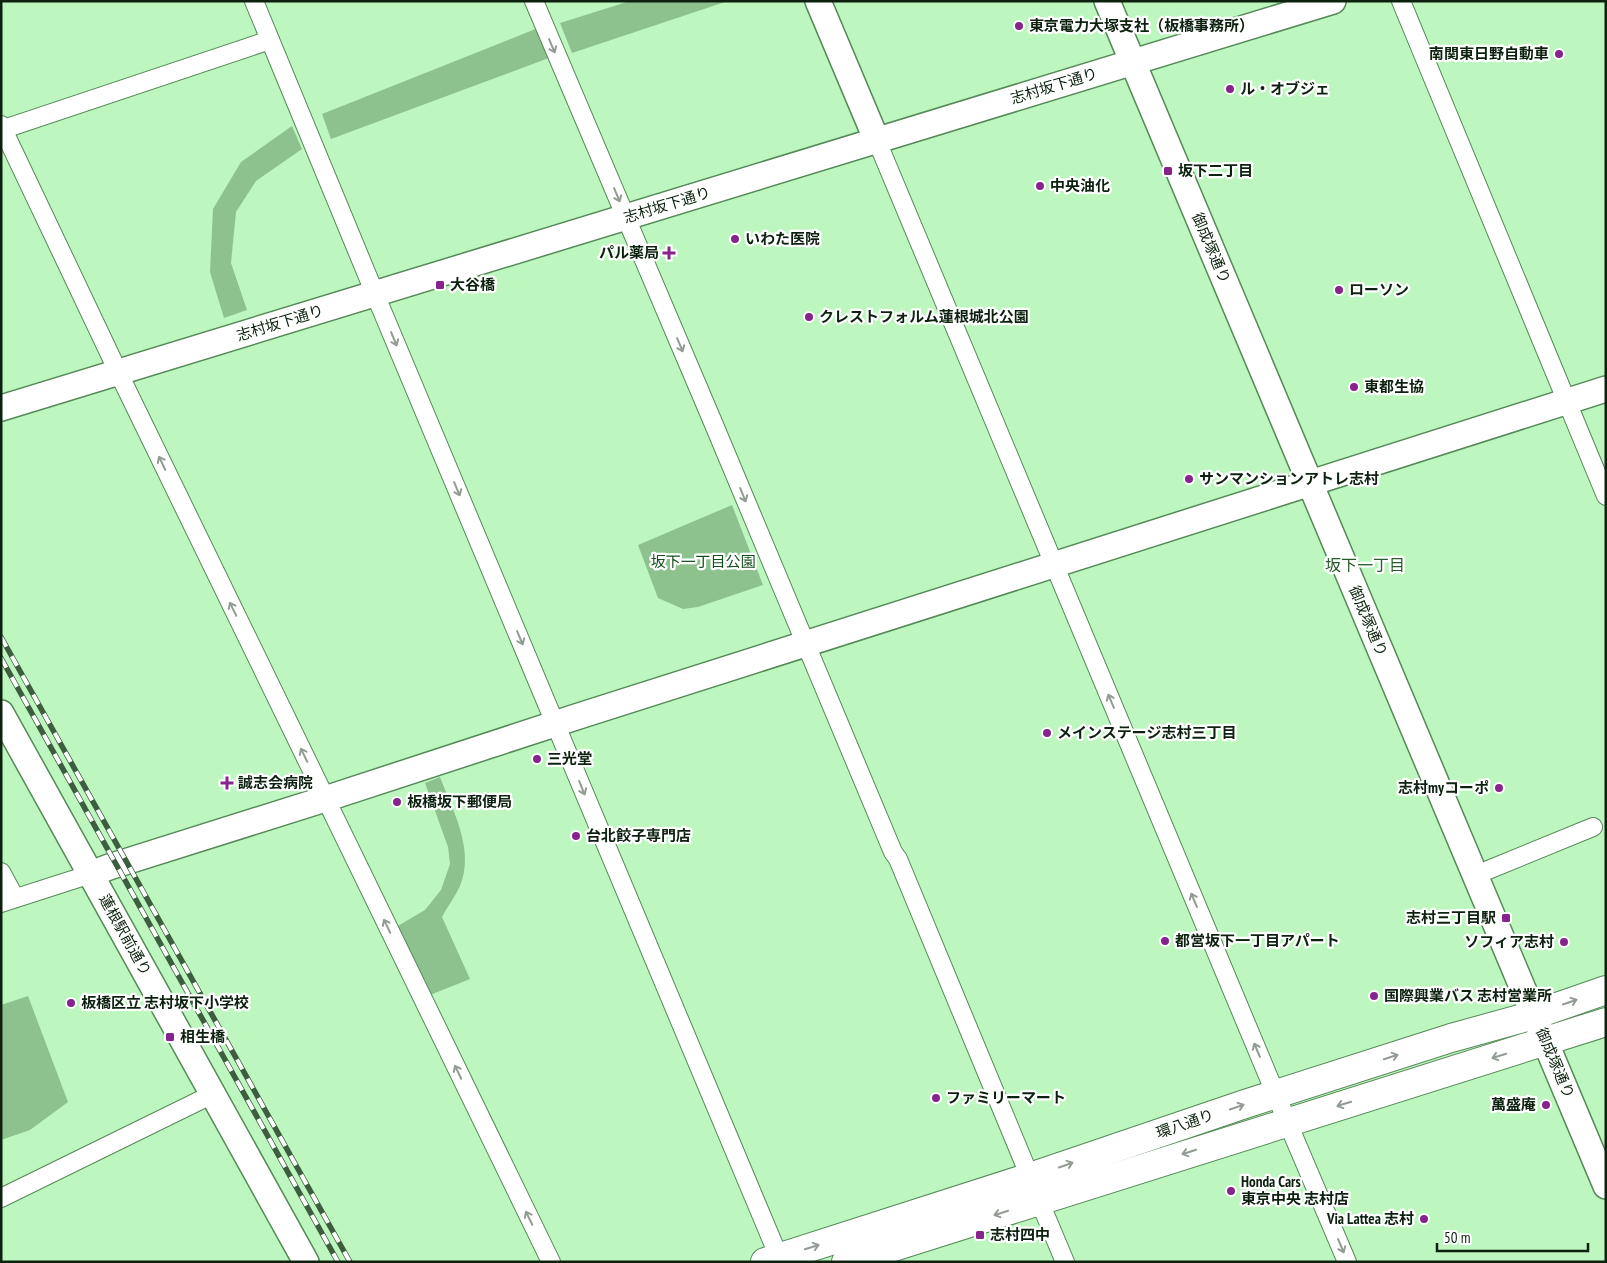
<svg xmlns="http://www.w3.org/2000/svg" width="1607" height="1263" font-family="'PT Sans Narrow','Noto Sans JP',sans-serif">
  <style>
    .green { fill: #8dc28f }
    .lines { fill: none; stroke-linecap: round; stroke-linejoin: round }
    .street-casing { stroke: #558958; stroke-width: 20 }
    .secondary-casing { stroke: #558958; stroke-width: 28 }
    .primary-casing { stroke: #558958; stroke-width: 30 }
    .street { stroke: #fff; stroke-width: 18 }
    .secondary { stroke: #fff; stroke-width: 25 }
    .primary { stroke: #fff; stroke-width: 28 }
    .rail-casing { stroke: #3d5d3f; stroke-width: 5.5 }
    .rail { stroke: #fff; stroke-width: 4; stroke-dasharray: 11; stroke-linecap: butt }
    .oneway { stroke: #929c93 }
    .poi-dot { fill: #86238c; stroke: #fff; stroke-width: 2 }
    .labels { text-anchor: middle; stroke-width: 4.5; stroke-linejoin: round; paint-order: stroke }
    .poi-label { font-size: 15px; font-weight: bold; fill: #0c220e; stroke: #fff; text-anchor: start }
    .street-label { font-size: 15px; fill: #0c220e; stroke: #fff }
    .park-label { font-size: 15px; fill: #13501c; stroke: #fff }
    .neighbourhood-label { font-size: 16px; fill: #285b2c; stroke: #fff }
  </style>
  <rect width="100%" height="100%" fill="#bef6bf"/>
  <!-- green -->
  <g class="green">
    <path d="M 630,1 L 728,1 L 572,53 L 560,23 Z"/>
    <path d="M 538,28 L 549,58 L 331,139 L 322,114 Z"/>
    <path d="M 292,126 L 302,149 L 256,181 L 236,212 L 231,263 L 247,310 L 224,318 L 210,272 L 213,209 L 241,162 Z"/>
    <path d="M 732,505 L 763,585 L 698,607 L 683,609 L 658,598 L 638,545 Z"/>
    <path d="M 440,777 C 453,811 475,850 460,886 C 455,897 447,907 442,917 L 470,979 L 430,995 L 396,927 L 425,910 L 441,890 L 450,864 L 448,847 L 425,783 Z"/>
    <path d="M 28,996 L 68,1102 L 30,1130 L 1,1140 L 1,1005 Z"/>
  </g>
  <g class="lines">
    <!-- street casing -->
    <g class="street-casing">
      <g id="street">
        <path d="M 254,1 L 375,294 L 781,1262"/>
        <path d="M 534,1 L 712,420 L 893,852 L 898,859 L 1030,1177"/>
        <path d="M 1401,1 L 1606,496"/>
        <path d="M 1,125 L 122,380 L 551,1262"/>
        <path d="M 1,130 L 270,40"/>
        <path d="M 877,141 L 1276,1095 L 1347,1262"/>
        <path d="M 1488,870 L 1593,827"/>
        <path d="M 1,872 L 15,898"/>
        <path d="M 1,903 L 91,874"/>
        <path d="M 1,1198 L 213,1094"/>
        <path d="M 1039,1200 L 1065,1262"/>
      </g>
    </g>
    <!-- secondary casing -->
    <g class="secondary-casing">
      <g id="secondary">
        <path d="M 818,1 L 877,141"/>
        <path d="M 1107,1 L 1606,1186"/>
        <path d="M 1,408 L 1333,1"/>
        <path d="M 1,713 L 306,1262"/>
        <path d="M 91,874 L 109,867 L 325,799 L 579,716 L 1606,389"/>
      </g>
    </g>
    <!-- primary casing -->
    <g class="primary-casing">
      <g id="primary">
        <path d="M 765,1262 L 1030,1177 L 1245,1104 L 1451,1038 L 1534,1015 L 1606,990"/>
        <path d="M 846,1262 L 1606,1022"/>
      </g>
    </g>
    <!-- street -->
    <use href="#street" class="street"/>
    <!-- secondary -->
    <use href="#secondary" class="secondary"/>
    <!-- primary -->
    <use href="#primary" class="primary"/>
    <!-- rail casing -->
    <g class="rail-casing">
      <g id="rail">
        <path d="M 1,637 L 350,1262"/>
        <path d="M 1,658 L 338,1262"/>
      </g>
    </g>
    <!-- rail -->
    <use href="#rail" class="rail"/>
  </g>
  <!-- one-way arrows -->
  <defs><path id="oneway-shaft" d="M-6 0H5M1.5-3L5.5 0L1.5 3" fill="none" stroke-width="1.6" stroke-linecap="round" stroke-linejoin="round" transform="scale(1.25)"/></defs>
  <g class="oneway">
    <use href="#oneway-shaft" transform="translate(552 46) rotate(67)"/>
    <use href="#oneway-shaft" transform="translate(617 195) rotate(67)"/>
    <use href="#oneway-shaft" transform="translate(394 339) rotate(67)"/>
    <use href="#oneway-shaft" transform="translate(680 345) rotate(67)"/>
    <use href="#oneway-shaft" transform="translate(162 463) rotate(-116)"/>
    <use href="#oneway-shaft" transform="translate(457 489) rotate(67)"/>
    <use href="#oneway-shaft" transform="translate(743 495) rotate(68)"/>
    <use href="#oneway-shaft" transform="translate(233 609) rotate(-116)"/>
    <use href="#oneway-shaft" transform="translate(520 638) rotate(67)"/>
    <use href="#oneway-shaft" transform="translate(1111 701) rotate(-113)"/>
    <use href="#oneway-shaft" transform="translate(304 755) rotate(-116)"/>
    <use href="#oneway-shaft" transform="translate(582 788) rotate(68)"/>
    <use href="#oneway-shaft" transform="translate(1194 900) rotate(-113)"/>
    <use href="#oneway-shaft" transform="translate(387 926) rotate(-116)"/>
    <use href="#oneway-shaft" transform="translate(1570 1002) rotate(-19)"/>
    <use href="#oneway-shaft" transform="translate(1257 1050) rotate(-113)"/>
    <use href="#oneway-shaft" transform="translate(1499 1056) rotate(163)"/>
    <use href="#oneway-shaft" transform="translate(1391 1057) rotate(-18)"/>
    <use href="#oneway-shaft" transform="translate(458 1072) rotate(-116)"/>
    <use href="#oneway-shaft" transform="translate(1344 1104) rotate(163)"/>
    <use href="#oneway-shaft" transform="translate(1237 1107) rotate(-19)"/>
    <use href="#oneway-shaft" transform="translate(1189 1152) rotate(162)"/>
    <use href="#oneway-shaft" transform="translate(1066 1165) rotate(-19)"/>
    <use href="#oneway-shaft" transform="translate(1001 1213) rotate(162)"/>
    <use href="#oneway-shaft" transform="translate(529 1218) rotate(-116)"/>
    <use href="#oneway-shaft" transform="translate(1341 1246) rotate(67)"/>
    <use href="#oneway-shaft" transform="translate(812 1247) rotate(-17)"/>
  </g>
  <!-- markers -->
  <g class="poi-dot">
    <circle cx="1019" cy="26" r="5"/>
    <circle cx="1559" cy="54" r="5"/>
    <circle cx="1230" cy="89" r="5"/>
    <rect x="1163" y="166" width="10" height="10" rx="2.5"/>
    <circle cx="1040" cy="186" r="5"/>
    <circle cx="735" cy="239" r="5"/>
    <path d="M666.5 245.5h5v5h5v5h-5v5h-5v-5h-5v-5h5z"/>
    <rect x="435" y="280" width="10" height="10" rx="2.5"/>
    <circle cx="1339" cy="290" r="5"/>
    <circle cx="809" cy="317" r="5"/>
    <circle cx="1354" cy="387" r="5"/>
    <circle cx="1189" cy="479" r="5"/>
    <circle cx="1047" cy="733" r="5"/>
    <circle cx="537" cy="759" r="5"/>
    <path d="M224.5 775.5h5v5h5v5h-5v5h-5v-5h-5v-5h5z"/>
    <circle cx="1499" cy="788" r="5"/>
    <circle cx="397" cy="802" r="5"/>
    <circle cx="576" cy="836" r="5"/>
    <rect x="1501" y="913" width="10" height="10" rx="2.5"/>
    <circle cx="1165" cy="941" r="5"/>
    <circle cx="1564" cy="942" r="5"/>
    <circle cx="1374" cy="996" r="5"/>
    <circle cx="71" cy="1003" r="5"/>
    <rect x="165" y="1032" width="10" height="10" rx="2.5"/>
    <circle cx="936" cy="1098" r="5"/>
    <circle cx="1546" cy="1105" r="5"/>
    <circle cx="1231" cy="1191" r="5"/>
    <circle cx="1424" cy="1219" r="5"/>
    <rect x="975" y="1230" width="10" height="10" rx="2.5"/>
  </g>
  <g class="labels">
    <!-- poi labels -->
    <g class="poi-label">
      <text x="1029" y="31">東京電力大塚支社（板橋事務所）</text>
      <text x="1549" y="59" text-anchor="end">南関東日野自動車</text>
      <text x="1240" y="94">ル・オブジェ</text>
      <text x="1178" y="176">坂下二丁目</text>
      <text x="1050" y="191">中央油化</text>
      <text x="745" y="244">いわた医院</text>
      <text x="659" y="258" text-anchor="end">パル薬局</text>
      <text x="450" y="290">大谷橋</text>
      <text x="1349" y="295">ローソン</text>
      <text x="819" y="322">クレストフォルム蓮根城北公園</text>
      <text x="1364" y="392">東都生協</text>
      <text x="1199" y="484">サンマンションアトレ志村</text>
      <text x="1057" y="738">メインステージ志村三丁目</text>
      <text x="547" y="764">三光堂</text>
      <text x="238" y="788">誠志会病院</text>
      <text x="1489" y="793" text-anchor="end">志村myコーポ</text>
      <text x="407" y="807">板橋坂下郵便局</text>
      <text x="586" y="841">台北餃子専門店</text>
      <text x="1496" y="923" text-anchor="end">志村三丁目駅</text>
      <text x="1175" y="946">都営坂下一丁目アパート</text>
      <text x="1554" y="947" text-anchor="end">ソフィア志村</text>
      <text x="1384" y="1001">国際興業バス 志村営業所</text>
      <text x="81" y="1008">板橋区立 志村坂下小学校</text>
      <text x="180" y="1042">相生橋</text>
      <text x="946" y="1103">ファミリーマート</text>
      <text x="1536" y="1110" text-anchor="end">萬盛庵</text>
      <text x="1241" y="1187">Honda Cars<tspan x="1241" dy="17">東京中央 志村店</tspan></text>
      <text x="1414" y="1224" text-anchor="end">Via Lattea 志村</text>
      <text x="990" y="1240">志村四中</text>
    </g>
    <!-- street labels -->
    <g class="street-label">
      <text transform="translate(1054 86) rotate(-17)" y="5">志村坂下通り</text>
      <text transform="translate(667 205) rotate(-17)" y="5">志村坂下通り</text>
      <text transform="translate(1211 248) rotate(67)" y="5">御成塚通り</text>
      <text transform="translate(280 323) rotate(-17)" y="5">志村坂下通り</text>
      <text transform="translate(1368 621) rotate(67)" y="5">御成塚通り</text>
      <text transform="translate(125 935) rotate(61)" y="5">蓮根駅前通り</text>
      <text transform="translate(1555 1063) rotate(67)" y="5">御成塚通り</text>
      <text transform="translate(1185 1124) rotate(-19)" y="5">環八通り</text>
    </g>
    <!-- park labels -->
    <g class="park-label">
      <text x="703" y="567">坂下一丁目公園</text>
    </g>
    <!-- neighbourhood labels -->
    <g class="neighbourhood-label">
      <text x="1365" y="571">坂下一丁目</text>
    </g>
  </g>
  <!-- border -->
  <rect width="1607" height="1263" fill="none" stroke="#0c220e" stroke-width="5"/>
  <!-- scale -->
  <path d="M1437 1243v8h151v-8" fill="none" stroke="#0c220e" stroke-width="2.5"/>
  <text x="1444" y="1243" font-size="15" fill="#0c220e" stroke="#ffffff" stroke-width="4" paint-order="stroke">50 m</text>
</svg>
